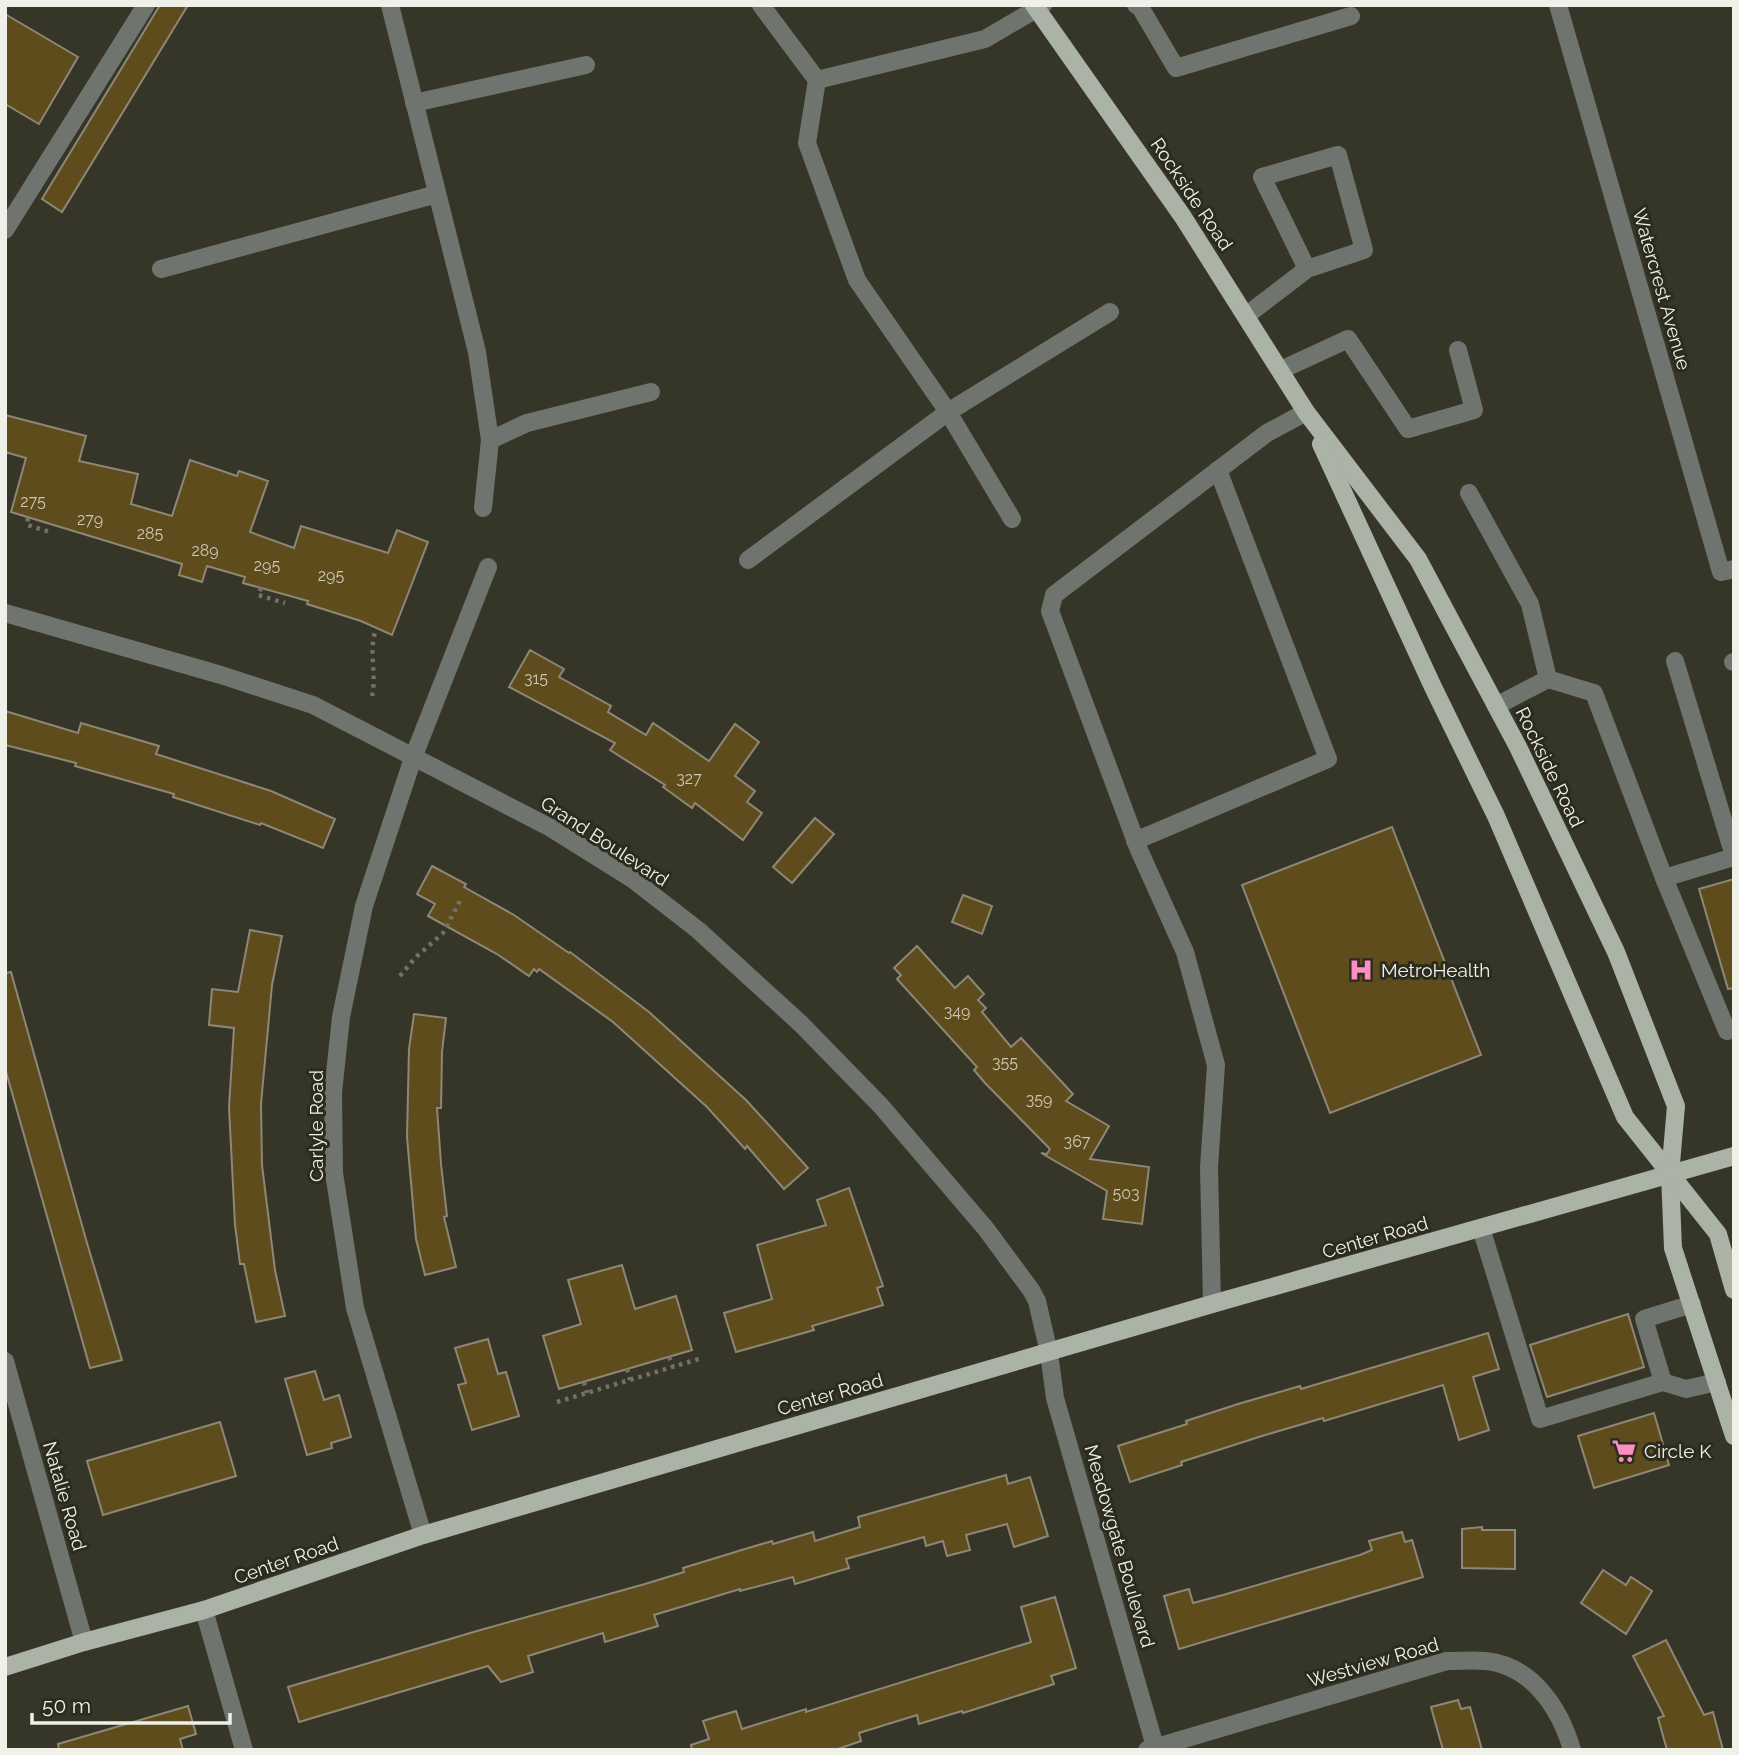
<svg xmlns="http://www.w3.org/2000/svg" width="1739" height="1755" font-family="Raleway,sans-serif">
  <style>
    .building { fill: #5f4c1d; stroke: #8e8777; stroke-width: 2 }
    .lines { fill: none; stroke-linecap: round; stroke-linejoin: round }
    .path { stroke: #727366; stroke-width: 4.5; stroke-dasharray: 3.5 5; stroke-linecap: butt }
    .minor { stroke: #70746e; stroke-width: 18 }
    .major { stroke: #aab3a6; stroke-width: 18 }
    .labels { text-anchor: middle; stroke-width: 6; stroke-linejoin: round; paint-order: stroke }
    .number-label { font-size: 16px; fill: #cbc7b4 }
    .street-label { font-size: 19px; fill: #eff0e7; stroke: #2b2c1e }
    .poi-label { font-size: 19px; fill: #eff0e7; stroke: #2b2c1e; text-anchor: start }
  </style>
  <rect width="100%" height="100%" fill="#353628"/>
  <!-- building -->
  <g class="building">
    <path d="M 160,5 L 188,5 L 62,212 L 42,199 Z"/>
    <path d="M 5,14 L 78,57 L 39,124 L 5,104 Z"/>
    <path d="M 5,415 L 86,436 L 79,461 L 138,474 L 131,504 L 172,516 L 190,460 L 237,476 L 239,471 L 268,481 L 250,532 L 294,548 L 301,526 L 388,553 L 397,530 L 428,542 L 392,635 L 361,621 L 307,604 L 308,601 L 243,583 L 245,577 L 207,566 L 202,582 L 179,575 L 182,564 L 11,512 L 26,458 L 5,452 Z"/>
    <path d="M 530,650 L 564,669 L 559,677 L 611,706 L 608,712 L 646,735 L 653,723 L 709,761 L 735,724 L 759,742 L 735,776 L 755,791 L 747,802 L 762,813 L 743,840 L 695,803 L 692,808 L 663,787 L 665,785 L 610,750 L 615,743 L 509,687 Z"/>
    <path d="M 5,711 L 78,733 L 81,723 L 159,746 L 156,754 L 271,791 L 335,819 L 323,848 L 261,823 L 260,825 L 173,797 L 174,794 L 75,766 L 76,763 L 5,745 Z"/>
    <path d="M 815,818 L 834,834 L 792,883 L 773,867 Z"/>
    <path d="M 1392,827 L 1481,1055 L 1330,1113 L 1242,885 Z"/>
    <path d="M 432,866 L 466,884 L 464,887 L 514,915 L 569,953 L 570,952 L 649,1012 L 746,1100 L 808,1168 L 784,1189 L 747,1146 L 745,1149 L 707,1107 L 613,1022 L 539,969 L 537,972 L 534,969 L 529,976 L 497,954 L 428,916 L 435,904 L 417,894 Z"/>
    <path d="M 1734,879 L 1734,988 L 1728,989 L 1699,889 Z"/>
    <path d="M 963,895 L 992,906 L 982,934 L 952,922 Z"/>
    <path d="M 250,930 L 282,936 L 272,985 L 261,1104 L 262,1165 L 275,1270 L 285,1316 L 256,1322 L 244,1264 L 240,1264 L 235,1225 L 229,1107 L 234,1028 L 209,1025 L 212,989 L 238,992 Z"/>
    <path d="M 917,946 L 955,988 L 968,976 L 984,994 L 978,1000 L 986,1008 L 982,1012 L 1011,1047 L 1021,1038 L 1073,1094 L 1066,1101 L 1109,1126 L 1090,1159 L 1149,1167 L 1142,1224 L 1103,1219 L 1107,1191 L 1041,1153 L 1047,1154 L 1050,1149 L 985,1083 L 974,1070 L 977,1067 L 897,979 L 901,975 L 894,968 Z"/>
    <path d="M 11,972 L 87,1243 L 122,1360 L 90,1368 L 5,1068 L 5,973 Z"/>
    <path d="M 414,1014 L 446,1018 L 442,1052 L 441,1108 L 437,1108 L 441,1164 L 447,1216 L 444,1217 L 456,1267 L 425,1275 L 416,1239 L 407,1137 L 409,1049 Z"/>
    <path d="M 849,1188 L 883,1286 L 877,1288 L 883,1305 L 812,1326 L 814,1330 L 736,1352 L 724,1313 L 772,1299 L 757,1245 L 826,1225 L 817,1200 Z"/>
    <path d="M 622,1265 L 635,1309 L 676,1296 L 692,1350 L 559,1389 L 543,1336 L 581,1324 L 568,1280 Z"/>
    <path d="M 1628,1314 L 1644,1367 L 1547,1397 L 1530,1345 Z"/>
    <path d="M 1488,1333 L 1499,1369 L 1473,1377 L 1489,1430 L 1459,1440 L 1443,1385 L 1324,1421 L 1323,1418 L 1262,1436 L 1181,1462 L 1182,1465 L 1130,1482 L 1118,1446 L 1187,1424 L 1186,1421 L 1238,1404 L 1300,1386 L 1301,1389 Z"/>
    <path d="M 488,1339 L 498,1374 L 506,1372 L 519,1416 L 472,1430 L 458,1385 L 466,1383 L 455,1348 Z"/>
    <path d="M 315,1371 L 324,1400 L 339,1395 L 351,1437 L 331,1443 L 332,1448 L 307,1455 L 285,1379 Z"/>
    <path d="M 1654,1413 L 1669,1465 L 1594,1488 L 1578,1436 Z"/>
    <path d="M 220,1422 L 236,1476 L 103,1515 L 87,1461 Z"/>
    <path d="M 1006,1475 L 1008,1484 L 1030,1477 L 1048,1536 L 1014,1547 L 1007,1524 L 966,1535 L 970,1550 L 947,1556 L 943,1541 L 926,1546 L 924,1537 L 846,1559 L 849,1568 L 795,1584 L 793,1577 L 740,1591 L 740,1589 L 654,1615 L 658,1626 L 605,1642 L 603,1633 L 528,1656 L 533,1672 L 501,1682 L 488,1666 L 299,1722 L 288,1687 L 477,1631 L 645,1584 L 684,1572 L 683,1568 L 745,1549 L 772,1541 L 773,1544 L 813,1532 L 815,1541 L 860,1527 L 858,1517 Z"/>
    <path d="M 1482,1527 L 1482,1530 L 1515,1530 L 1515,1569 L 1462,1568 L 1462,1529 Z"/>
    <path d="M 1402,1532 L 1405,1542 L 1412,1540 L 1423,1577 L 1179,1649 L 1164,1596 L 1189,1589 L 1193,1603 L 1223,1595 L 1360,1555 L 1372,1550 L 1369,1541 Z"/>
    <path d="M 1603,1570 L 1626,1585 L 1631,1577 L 1652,1591 L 1626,1634 L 1581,1603 Z"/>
    <path d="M 1055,1597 L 1076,1668 L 1051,1676 L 1054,1684 L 963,1713 L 962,1711 L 919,1724 L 917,1715 L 859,1733 L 861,1741 L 835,1750 L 692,1750 L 691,1745 L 709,1739 L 703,1721 L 736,1711 L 742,1729 L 806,1709 L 806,1712 L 1031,1642 L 1021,1607 Z"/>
    <path d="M 1666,1640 L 1704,1715 L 1713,1712 L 1723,1750 L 1667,1750 L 1658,1718 L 1664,1716 L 1633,1656 Z"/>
    <path d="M 1458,1700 L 1461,1709 L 1470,1707 L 1482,1750 L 1443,1750 L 1431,1707 Z"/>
    <path d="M 188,1706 L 196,1734 L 180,1739 L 183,1750 L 59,1750 L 58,1744 Z"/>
  </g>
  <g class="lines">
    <!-- path -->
    <g class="path">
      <path d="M 28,518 L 27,525 L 50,532"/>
      <path d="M 261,588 L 258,595 L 285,603"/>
      <path d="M 372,696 C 377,673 368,652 376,629"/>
      <path d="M 400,976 L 415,958 L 443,933 L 460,901"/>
      <path d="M 669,1357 L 673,1367"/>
      <path d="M 627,1369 L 630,1380"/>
      <path d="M 584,1382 L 587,1393"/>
      <path d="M 557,1402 L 702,1358"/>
    </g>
    <!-- minor -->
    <g class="minor">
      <path d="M 390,5 L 477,352 L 490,440 L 483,508"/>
      <path d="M 761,5 L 817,80"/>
      <path d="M 1136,5 L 1140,7 L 1176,68 L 1351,16"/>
      <path d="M 1558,5 L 1721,572 L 1734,569"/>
      <path d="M 414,103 L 586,65"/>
      <path d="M 5,230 L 146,5"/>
      <path d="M 161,269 L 437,194"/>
      <path d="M 1247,315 L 1307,269 L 1364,250 L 1338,155 L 1262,177 L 1307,269"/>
      <path d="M 1281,370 L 1348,339 L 1408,429 L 1474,410 L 1458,350"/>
      <path d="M 490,440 L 527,423 L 651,392"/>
      <path d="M 1469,493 L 1530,604 L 1548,679 L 1496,706"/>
      <path d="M 1012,519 L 948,412 L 857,280 L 807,143 L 817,80 L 985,39 L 1043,5"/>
      <path d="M 748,560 L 948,412 L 1110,312"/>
      <path d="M 5,613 L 221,675 L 313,705 L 551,828 L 631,878 L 698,930 L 801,1024 L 881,1106 L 986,1229 L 1031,1290 L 1037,1301 L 1049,1353 L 1055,1398 L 1156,1750"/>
      <path d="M 1675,661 L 1734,856"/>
      <path d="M 1733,662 L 1734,662"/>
      <path d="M 1548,679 L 1594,693 L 1664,878 L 1727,1031 L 1734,1029"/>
      <path d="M 1135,841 L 1328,759 L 1218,470"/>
      <path d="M 1664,878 L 1734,857"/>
      <path d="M 1481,1228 L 1540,1419 L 1663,1382 L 1686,1389 L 1717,1382"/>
      <path d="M 1212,1304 L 1209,1167 L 1216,1065 L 1185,952 L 1139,850 L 1050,611 L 1054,595 L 1267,433 L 1306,412"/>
      <path d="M 5,1361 L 84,1642"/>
      <path d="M 1663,1382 L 1644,1319 L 1692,1304"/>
      <path d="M 423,1535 L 355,1308 L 334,1173 L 333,1093 L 341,1017 L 364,906 L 413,758 L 488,567"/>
      <path d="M 204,1610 L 244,1750"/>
      <path d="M 1147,1750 L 1447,1661 C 1460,1661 1473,1660 1486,1661 C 1532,1666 1560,1708 1572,1750"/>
    </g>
    <!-- major -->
    <g class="major">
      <path d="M 1034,5 L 1183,217 L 1306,412 L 1418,559 L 1518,747 L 1616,952 L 1676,1106 L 1670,1175 L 1673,1248 L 1734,1436"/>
      <path d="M 1321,444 L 1433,687 L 1496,816 L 1625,1117 L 1718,1234 L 1734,1290"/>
      <path d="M 5,1667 L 84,1642 L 204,1610 L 423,1535 L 1212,1304 L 1734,1156"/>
    </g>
  </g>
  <!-- icons -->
  <defs>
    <g id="hospital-bare" transform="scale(1.89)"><path d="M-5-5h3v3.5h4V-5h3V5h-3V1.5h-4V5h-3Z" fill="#fc8fc2" stroke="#2b2c1e" stroke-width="2.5" paint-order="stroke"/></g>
    <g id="supermarket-bare" transform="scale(1.89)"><path d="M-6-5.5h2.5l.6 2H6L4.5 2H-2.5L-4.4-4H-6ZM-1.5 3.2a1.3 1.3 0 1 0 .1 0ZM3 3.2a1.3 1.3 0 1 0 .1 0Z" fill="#fc8fc2" stroke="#2b2c1e" stroke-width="2.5" paint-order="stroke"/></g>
  </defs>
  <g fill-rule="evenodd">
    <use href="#hospital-bare" x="1361" y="970"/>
    <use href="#supermarket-bare" x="1624" y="1451"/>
  </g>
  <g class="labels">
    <!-- number labels -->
    <g class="number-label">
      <text x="33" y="507">275</text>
      <text x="90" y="525">279</text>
      <text x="150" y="539">285</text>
      <text x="205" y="556">289</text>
      <text x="267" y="571">295</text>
      <text x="331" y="581">295</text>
      <text x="536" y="684">315</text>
      <text x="689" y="784">327</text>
      <text x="957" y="1017">349</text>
      <text x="1005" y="1068">355</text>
      <text x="1039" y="1105">359</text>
      <text x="1077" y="1147">367</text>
      <text x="1126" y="1199">503</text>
    </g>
    <!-- street labels -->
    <g class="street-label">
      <text transform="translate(1192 194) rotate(56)" y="7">Rockside Road</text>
      <text transform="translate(1662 289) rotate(74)" y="7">Watercrest Avenue</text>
      <text transform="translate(1550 767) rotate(64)" y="7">Rockside Road</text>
      <text transform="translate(605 841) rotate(33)" y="7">Grand Boulevard</text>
      <text transform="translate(316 1126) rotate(-90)" y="7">Carlyle Road</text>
      <text transform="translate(1375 1237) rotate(-16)" y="7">Center Road</text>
      <text transform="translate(830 1394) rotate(-16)" y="7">Center Road</text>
      <text transform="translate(65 1496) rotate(74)" y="7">Natalie Road</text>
      <text transform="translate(1120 1546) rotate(74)" y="7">Meadowgate Boulevard</text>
      <text transform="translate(286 1560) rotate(-19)" y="7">Center Road</text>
      <text transform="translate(1373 1662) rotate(-16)" y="7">Westview Road</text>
    </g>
    <!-- poi labels -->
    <g class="poi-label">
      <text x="1381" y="977">MetroHealth</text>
      <text x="1644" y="1458">Circle K</text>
    </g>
  </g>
  <!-- border -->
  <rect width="1739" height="1755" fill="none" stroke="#eff0e7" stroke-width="14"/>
  <!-- scale -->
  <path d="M32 1713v10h198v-10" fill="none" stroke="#eff0e7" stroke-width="3.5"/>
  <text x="42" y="1713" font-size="21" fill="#eff0e7" stroke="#2b2c1e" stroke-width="5" paint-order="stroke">50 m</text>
</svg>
